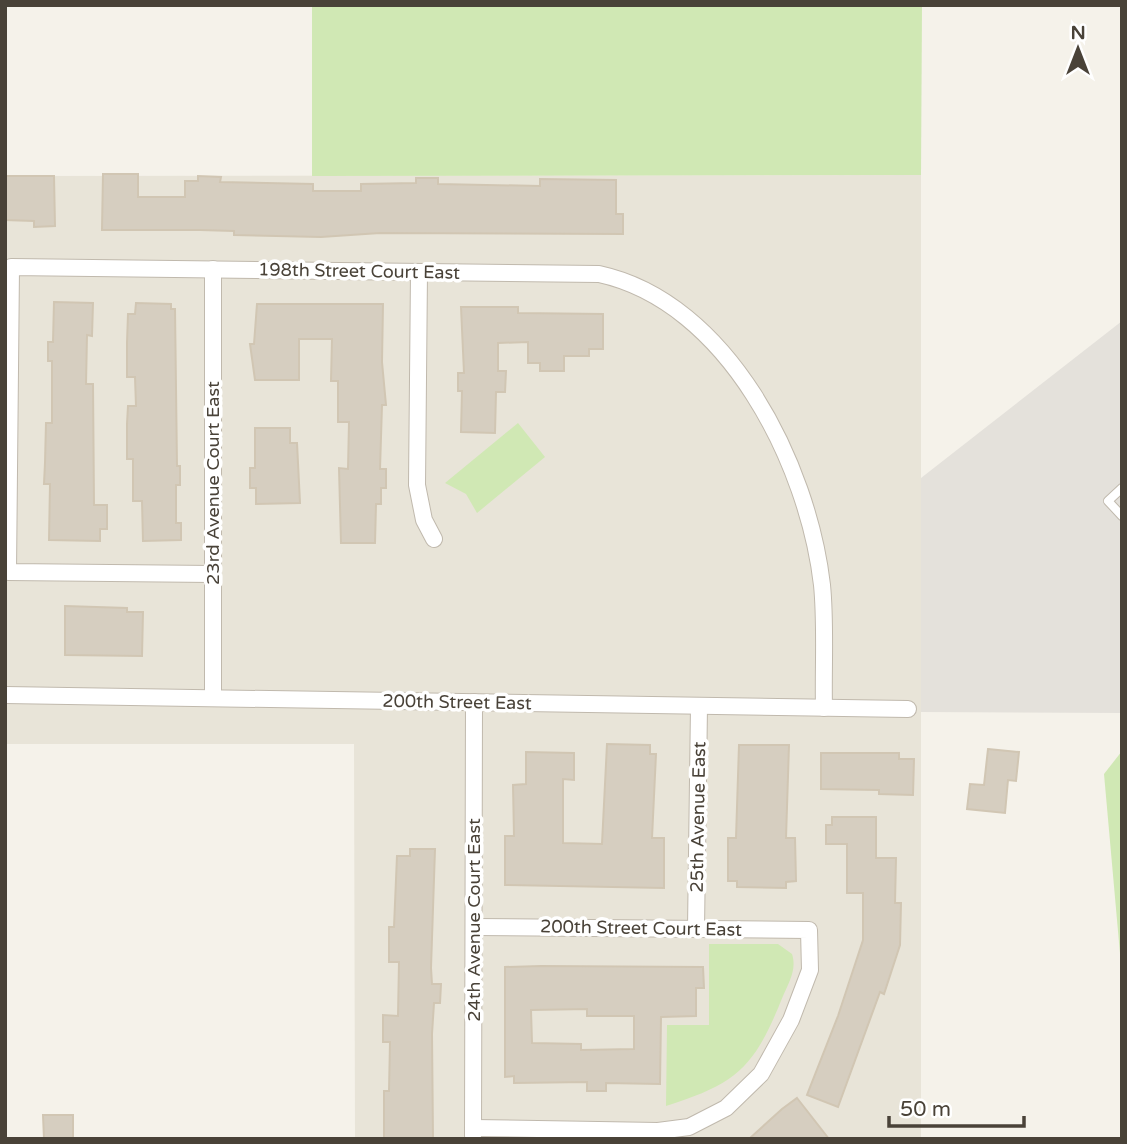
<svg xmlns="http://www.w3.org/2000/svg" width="1127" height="1144" font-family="'Varela Round',sans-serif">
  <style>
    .residential { fill: #e8e4d8 }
    .industrial { fill: #e4e1db }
    .green { fill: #d0e8b4 }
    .building { fill: #d6cec0; stroke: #d1c6b3; stroke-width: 2; fill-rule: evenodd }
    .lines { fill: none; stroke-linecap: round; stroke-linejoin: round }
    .service-casing { stroke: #c0b9ad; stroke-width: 10 }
    .minor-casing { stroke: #c0b9ad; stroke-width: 18 }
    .service { stroke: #fff; stroke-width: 8 }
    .minor { stroke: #fff; stroke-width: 16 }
    .labels { text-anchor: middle; stroke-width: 7; stroke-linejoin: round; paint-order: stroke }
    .street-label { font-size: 18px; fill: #494238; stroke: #fff }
  </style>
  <rect width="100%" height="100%" fill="#f5f2ea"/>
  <!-- residential -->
  <path class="residential" d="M 921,175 L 921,1139 L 355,1139 L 354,744 L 5,744 L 5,176 Z"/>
  <!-- industrial -->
  <path class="industrial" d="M 1122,321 L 1122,713 L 921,712 L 921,478 Z"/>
  <!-- green -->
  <g class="green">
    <path d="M 312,5 L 922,5 L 921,175 L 312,176 Z"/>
    <path d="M 518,423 L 545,457 L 477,513 L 466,494 L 445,483 Z"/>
    <path d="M 1122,751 L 1122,976 L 1104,774 Z"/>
    <path d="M 709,944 L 778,944 L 792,954 C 797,969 789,982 783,996 C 755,1066 739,1083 666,1106 L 667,1025 L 709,1025 Z"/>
  </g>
  <!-- building -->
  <g class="building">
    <path d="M 103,174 L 138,174 L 138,197 L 185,197 L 185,181 L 198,181 L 198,176 L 221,177 L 220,182 L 313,184 L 313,191 L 361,191 L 361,184 L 416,183 L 416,178 L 438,178 L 438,184 L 540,186 L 540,179 L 616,180 L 616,214 L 623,214 L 623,234 L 380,233 L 321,237 L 234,235 L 234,231 L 200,230 L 102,230 Z"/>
    <path d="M 5,176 L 54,176 L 55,226 L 34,227 L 34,221 L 5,220 Z"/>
    <path d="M 54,302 L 93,303 L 92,336 L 87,335 L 86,384 L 93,384 L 94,505 L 107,505 L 107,529 L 100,529 L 100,541 L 49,540 L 50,484 L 44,484 L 45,463 L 46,423 L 52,423 L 52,361 L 48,361 L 48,342 L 53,342 Z"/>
    <path d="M 136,303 L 171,304 L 171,309 L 175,309 L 177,466 L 180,466 L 180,485 L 176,485 L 176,523 L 181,523 L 181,540 L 143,541 L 142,501 L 133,501 L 133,459 L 127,459 L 127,424 L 128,406 L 136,406 L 135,377 L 127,377 L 127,343 L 128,314 L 135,314 Z"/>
    <path d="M 257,304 L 383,304 L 382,362 L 386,405 L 382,405 L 380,469 L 386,469 L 386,488 L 381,488 L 381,504 L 376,504 L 375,543 L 341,543 L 339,468 L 348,469 L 349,422 L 338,422 L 338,381 L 331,381 L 332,339 L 299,339 L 299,380 L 255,380 L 250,344 L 254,344 Z"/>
    <path d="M 461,307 L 518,307 L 518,313 L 603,314 L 603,349 L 589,349 L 589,356 L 564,356 L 564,371 L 540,371 L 540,363 L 528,363 L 528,342 L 498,343 L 498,371 L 506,371 L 505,392 L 496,392 L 495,433 L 461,432 L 462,391 L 458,391 L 458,373 L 464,373 Z"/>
    <path d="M 255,428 L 290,428 L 290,443 L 297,443 L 300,503 L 256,504 L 256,488 L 250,488 L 250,468 L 255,468 Z"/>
    <path d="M 65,606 L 127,608 L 127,612 L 143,612 L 142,656 L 65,655 Z"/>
    <path d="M 607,744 L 650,745 L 650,754 L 656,754 L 652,838 L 664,838 L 664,888 L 505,885 L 505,836 L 514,836 L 513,785 L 526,784 L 526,752 L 574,753 L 574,780 L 563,779 L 563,843 L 602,844 Z"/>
    <path d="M 739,745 L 789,745 L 786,838 L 795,838 L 796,881 L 786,882 L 786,888 L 737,887 L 737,881 L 728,881 L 728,838 L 736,838 Z"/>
    <path d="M 988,749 L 1019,752 L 1016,781 L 1008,780 L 1005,813 L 967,809 L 970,784 L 984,785 Z"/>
    <path d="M 821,753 L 899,753 L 899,759 L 914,759 L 913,795 L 879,794 L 879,790 L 821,789 Z"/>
    <path d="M 832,817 L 876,817 L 876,858 L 896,858 L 895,903 L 901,903 L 900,945 L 884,994 L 880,992 L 838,1107 L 807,1095 L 838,1016 L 863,940 L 863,893 L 847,893 L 847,844 L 826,844 L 826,825 L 832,825 Z"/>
    <path d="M 410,849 L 435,849 L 431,968 L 432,984 L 441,984 L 440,1003 L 434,1003 L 432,1034 L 433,1139 L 384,1139 L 384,1091 L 389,1091 L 390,1042 L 383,1042 L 383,1015 L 398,1016 L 399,962 L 389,962 L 389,927 L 394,927 L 397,856 L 410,856 Z"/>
    <path d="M 541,966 L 703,967 L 704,988 L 696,988 L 696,1016 L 661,1017 L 660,1084 L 606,1083 L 606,1091 L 587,1091 L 587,1082 L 514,1083 L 514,1076 L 505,1077 L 505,967 ZM 587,1009 L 587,1016 L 634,1016 L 634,1049 L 581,1050 L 581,1044 L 532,1043 L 531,1010 Z"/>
    <path d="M 797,1098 L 829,1139 L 749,1139 L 782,1109 Z"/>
    <path d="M 43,1115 L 73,1115 L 73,1139 L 44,1139 Z"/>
  </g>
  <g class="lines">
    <!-- service casing -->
    <g class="service-casing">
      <path id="service" d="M 1122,488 L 1108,501 L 1122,516"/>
    </g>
    <!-- minor casing -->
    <g class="minor-casing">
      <g id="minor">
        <path d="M 419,272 L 417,485 L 424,520 L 434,539"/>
        <path d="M 213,574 L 8,572 L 11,267 L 599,274 C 728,302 808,464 822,585 C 826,625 823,668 824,708"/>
        <path d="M 5,695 L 908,709"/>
        <path d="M 213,698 L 213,269"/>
        <path d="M 696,929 L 699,706"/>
        <path d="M 473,1128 L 658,1131 L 689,1127 L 726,1108 L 761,1074 L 791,1020 L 810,970 L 809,930 L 474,927"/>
        <path d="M 473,1136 L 474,702"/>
      </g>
    </g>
    <!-- service -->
    <use href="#service" class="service"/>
    <!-- minor -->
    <use href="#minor" class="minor"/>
  </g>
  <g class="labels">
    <!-- street labels -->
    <g class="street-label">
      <text transform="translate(359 271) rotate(1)" y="6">198th Street Court East</text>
      <text transform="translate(213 483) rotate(-90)" y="6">23rd Avenue Court East</text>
      <text transform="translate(457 702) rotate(1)" y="6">200th Street East</text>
      <text transform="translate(698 817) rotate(-89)" y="6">25th Avenue East</text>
      <text transform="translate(474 920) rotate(-90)" y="6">24th Avenue Court East</text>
      <text transform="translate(641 928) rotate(1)" y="6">200th Street Court East</text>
    </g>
  </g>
  <!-- border -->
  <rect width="1127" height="1144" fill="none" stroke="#494238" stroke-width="14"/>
  <!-- north arrow -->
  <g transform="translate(1078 49)" stroke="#ffffff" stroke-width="5" paint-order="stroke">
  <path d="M0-5L12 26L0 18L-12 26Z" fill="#494238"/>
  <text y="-10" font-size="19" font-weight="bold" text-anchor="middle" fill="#494238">N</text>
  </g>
  <!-- scale -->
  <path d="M889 1116v10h135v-10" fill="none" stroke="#494238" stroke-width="3.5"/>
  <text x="900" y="1116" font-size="21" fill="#494238" stroke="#ffffff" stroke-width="5" paint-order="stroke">50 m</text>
</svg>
